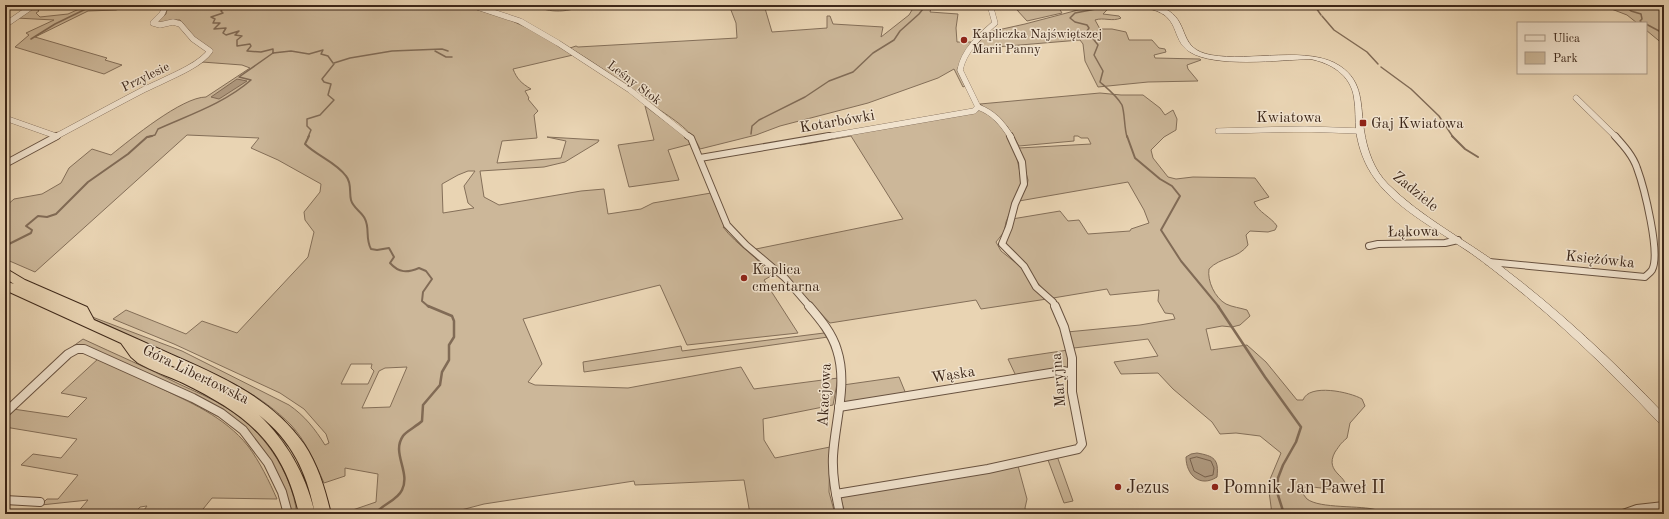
<svg xmlns="http://www.w3.org/2000/svg" width="1669" height="519" font-family="'Old Standard TT',serif">
  <style>
    .green { fill: #ccb799; stroke: #846f59; fill-rule: evenodd }
    .water { fill: #af997f; stroke: #816b56 }
    .lines { fill: none; stroke-linecap: round; stroke-linejoin: round }
    .shore { stroke: #76604c; stroke-width: 1 }
    .stream-far2 { stroke: #816b56; stroke-width: 1.5 }
    .stream-far1 { stroke: #816b56; stroke-width: 2 }
    .stream { stroke: #816b56; stroke-width: 2.5 }
    .minor-far2-casing { stroke: #685240; stroke-width: 6 }
    .minor-far1-casing { stroke: #685240; stroke-width: 8 }
    .minor-casing { stroke: #685240; stroke-width: 10 }
    .tertiary-casing { stroke: #685240; stroke-width: 1 }
    .trunk-casing { stroke: #3d2719; stroke-width: 2 }
    .minor-far2 { stroke: #f1e3ce; stroke-width: 5.5 }
    .minor-far1 { stroke: #f1e3ce; stroke-width: 6 }
    .minor { stroke: #f1e3ce; stroke-width: 8 }
    .tertiary { fill: #f1e3ce; fill-rule: evenodd }
    .trunk { fill: #e9d4b3; fill-rule: evenodd }
    .poi-dot { fill: #8f2418; stroke: #f1e3ce; stroke-width: 1.5 }
    .labels { text-anchor: middle; stroke-width: 3; stroke-linejoin: round; paint-order: stroke }
    .far-poi-label { font-size: 13px; fill: #3d2719; stroke: #f1e3ce; text-anchor: start }
    .far-street-label { font-size: 13px; fill: #3d2719; stroke: #f1e3ce }
    .street-label { font-size: 15px; fill: #3d2719; stroke: #f1e3ce }
    .poi-label { font-size: 15px; fill: #3d2719; stroke: #f1e3ce; text-anchor: start }
    .near-poi-label { font-size: 18px; fill: #3d2719; stroke: #f1e3ce; text-anchor: start }
  </style>
  <rect width="100%" height="100%" fill="#e9d4b3"/>
  <filter id="stains"><feTurbulence type="fractalNoise" baseFrequency=".005" numOctaves="4"/><feColorMatrix values="0 0 0 0 .2 0 0 0 0 .09 0 0 0 0 .02 0 0 0 .5 -.17"/></filter>
  <radialGradient id="worn" r=".72"><stop offset=".6" stop-color="#630" stop-opacity="0"/><stop offset="1" stop-color="#630" stop-opacity=".3"/></radialGradient>
  <!-- green -->
  <g class="green">
    <path d="M 88,5 L 133,5 L 116,10 L 88,11 L 35,37 L 107,58 L 105,60 L 122,65 L 104,74 L 15,47 L 29,35 L 26,33 L 54,20 L 16,18 L 34,6 L 39,11 L 36,13 L 40,17 L 68,14 Z"/>
    <path d="M 168,5 L 462,5 L 508,19 L 534,31 L 573,55 L 513,69 C 517,79 521,83 531,89 L 525,91 L 529,98 L 528,99 L 538,111 L 534,115 L 537,138 L 502,141 L 497,163 L 561,158 L 566,141 L 547,137 L 599,140 L 598,142 L 565,162 L 544,167 L 480,171 L 484,197 L 499,205 L 581,191 L 604,189 L 608,214 L 641,209 L 653,203 L 711,193 L 726,225 L 723,227 C 737,246 759,257 771,276 L 764,280 L 798,333 L 687,345 L 660,285 L 523,319 L 542,364 L 528,382 L 535,385 L 628,388 L 741,367 L 754,389 L 838,378 L 833,405 L 763,419 L 764,440 L 775,458 L 830,447 L 829,492 L 835,514 L 750,514 L 744,480 L 635,485 L 634,481 L 484,504 L 446,514 L 341,514 L 376,502 L 378,474 L 345,468 L 345,476 L 324,483 C 315,463 306,441 291,425 C 260,394 227,380 188,362 C 149,344 110,327 71,309 L 74,308 L 95,318 L 182,351 L 289,405 C 305,416 315,429 325,445 L 329,443 L 326,434 L 304,409 L 280,393 L 174,344 L 113,319 L 126,310 L 186,334 L 202,321 L 237,333 L 308,257 L 314,232 L 305,220 L 304,212 L 320,192 L 321,184 L 278,160 L 251,148 L 259,138 L 187,135 L 35,272 L 5,259 L 5,207 L 14,199 L 42,194 L 61,183 L 69,168 L 92,149 L 111,155 C 131,139 182,97 206,97 L 250,68 L 242,65 L 202,62 L 211,54 L 194,37 L 180,20 L 173,20 L 160,24 L 157,21 L 166,14 ZM 468,171 L 475,171 L 464,186 L 468,203 L 474,208 L 443,213 L 442,184 L 458,175 ZM 351,364 L 372,364 L 371,368 L 374,371 L 368,384 L 341,384 ZM 407,367 L 390,407 L 362,408 L 379,371 L 385,368 Z"/>
    <path d="M 535,5 L 584,5 C 571,12 548,14 535,5 Z"/>
    <path d="M 729,5 L 764,5 L 772,32 L 827,28 L 827,16 L 830,16 L 833,24 L 883,27 L 881,37 L 909,15 L 915,5 L 932,5 L 930,12 L 958,14 L 956,28 L 957,42 L 971,42 L 957,70 L 965,86 L 963,87 L 954,69 L 938,78 L 868,103 L 780,126 L 756,135 L 700,149 C 692,129 668,116 651,104 C 625,84 598,65 570,48 L 576,46 L 578,47 L 737,38 L 736,23 Z"/>
    <path d="M 1057,5 L 1062,13 L 1027,21 L 1017,10 Z"/>
    <path d="M 1601,5 L 1664,5 L 1664,45 L 1646,30 L 1646,23 L 1637,23 L 1627,15 Z"/>
    <path d="M 1110,7 L 1103,14 L 1119,16 L 1121,18 C 1112,22 1104,17 1095,20 L 1100,29 L 1112,29 L 1126,32 L 1129,40 L 1152,40 L 1159,48 L 1165,49 L 1166,52 L 1154,55 L 1155,58 L 1200,59 L 1201,60 L 1187,65 L 1188,69 L 1198,81 L 1148,82 L 1098,87 L 1085,61 L 1083,44 L 1080,40 L 972,49 L 989,32 L 1025,24 L 1078,10 Z"/>
    <path d="M 1100,93 L 1121,95 L 1143,95 L 1160,108 L 1165,115 L 1173,110 L 1177,119 L 1176,130 L 1164,137 L 1151,150 L 1153,158 L 1168,177 L 1176,179 L 1193,177 L 1255,178 L 1269,197 L 1254,202 C 1258,212 1271,217 1277,226 L 1275,230 L 1268,232 L 1250,231 L 1246,235 L 1248,245 C 1238,259 1220,257 1209,269 C 1207,281 1215,298 1226,304 C 1232,307 1241,308 1247,310 L 1250,316 L 1240,325 L 1232,327 L 1222,326 L 1206,329 L 1211,350 L 1247,345 L 1266,362 L 1297,400 L 1303,400 C 1309,383 1350,392 1362,399 L 1365,406 L 1350,423 L 1347,438 C 1340,444 1340,445 1335,452 C 1323,474 1352,476 1344,490 C 1329,491 1313,484 1299,489 C 1302,492 1304,496 1307,499 C 1320,509 1361,505 1377,510 L 1377,514 L 1272,514 L 1268,484 L 1281,453 L 1260,436 L 1236,433 L 1220,434 L 1212,422 L 1173,389 L 1158,373 L 1121,374 L 1114,362 L 1158,356 L 1148,339 L 1074,348 L 1067,332 L 1140,325 L 1175,319 L 1173,314 L 1165,313 L 1158,301 L 1159,290 L 1110,295 L 1107,289 L 1053,298 L 1042,288 L 1005,245 L 1012,219 L 1060,211 L 1068,221 L 1079,220 L 1088,234 L 1130,231 L 1131,229 L 1149,223 L 1144,210 L 1128,182 L 1019,201 L 1027,186 L 1028,180 L 1019,148 L 1091,144 L 1088,138 L 1081,138 L 1078,136 L 1074,136 L 1074,141 L 1019,146 L 1007,126 L 980,104 Z"/>
    <path d="M 645,106 L 689,139 L 691,144 L 668,150 L 679,180 L 629,187 L 618,145 L 654,140 Z"/>
    <path d="M 982,110 L 996,120 L 1008,135 L 1016,154 L 1022,182 L 1006,222 L 1004,232 L 996,242 L 1001,251 L 1021,267 L 1047,299 L 981,309 L 976,300 L 830,323 L 796,287 L 756,249 L 903,219 L 851,136 L 800,145 L 800,142 Z"/>
    <path d="M 824,333 L 828,337 L 584,372 L 583,362 L 681,346 L 682,351 Z"/>
    <path d="M 83,339 C 115,354 148,368 179,384 C 194,391 211,398 225,407 C 263,430 291,470 297,514 L 291,514 L 276,473 L 229,415 L 86,346 L 68,350 Z"/>
    <path d="M 1068,350 L 1069,369 L 1016,376 L 1008,359 Z"/>
    <path d="M 99,358 C 118,367 137,377 156,386 C 189,402 224,416 248,446 C 260,462 269,481 277,499 L 212,498 L 199,514 L 141,514 L 147,506 L 140,507 L 134,514 L 76,514 L 88,500 L 41,505 L 47,499 L 58,499 L 78,475 L 21,465 L 33,454 L 61,458 L 77,439 L 5,427 L 5,417 L 13,409 L 68,417 L 87,398 L 61,393 Z"/>
    <path d="M 899,377 L 906,394 L 842,405 L 843,385 Z"/>
    <path d="M 1057,456 L 1073,501 L 1064,503 L 1048,460 Z"/>
    <path d="M 1018,466 L 1027,499 L 1025,508 L 1026,514 L 845,514 L 840,496 Z"/>
  </g>
  <!-- water -->
  <g class="water">
    <path d="M 237,79 L 247,81 L 219,99 L 211,97 Z"/>
    <path d="M 1197,453 C 1214,456 1219,459 1217,477 C 1200,488 1186,475 1186,457 L 1191,454 Z"/>
  </g>
  <g class="lines">
    <!-- shore -->
    <path class="shore" d="M 1197,457 L 1211,461 L 1214,468 L 1213,475 L 1205,477 L 1194,471 L 1190,459 Z"/>
    <!-- stream-far2 -->
    <g class="stream-far2">
      <path d="M 213,5 L 224,7 L 221,11 L 223,13 L 211,17 L 215,19 L 213,23 L 220,23 L 214,29 L 226,28 L 223,33 L 226,35 L 239,31 L 235,35 L 242,36 L 237,40 L 237,46 L 250,44 L 251,46 L 247,51 L 261,52 L 273,49 L 273,53"/>
      <path d="M 1314,5 L 1321,15"/>
      <path d="M 1624,5 L 1631,11 L 1641,14 L 1642,19 L 1640,21 L 1642,23"/>
      <path d="M 1096,9 L 1075,13 L 1070,18 L 1075,22 L 1087,25 L 1089,28 L 1087,31 L 1098,45 L 1094,55 L 1103,71 L 1100,82 C 1108,89 1117,96 1122,105 C 1125,114 1124,127 1127,137"/>
      <path d="M 1322,16 L 1334,30 L 1367,52 L 1378,64"/>
      <path d="M 1646,24 L 1661,32 L 1664,39"/>
      <path d="M 31,39 L 55,24 L 94,5"/>
      <path d="M 435,51 L 446,57 L 452,57"/>
      <path d="M 273,53 L 291,51 L 309,54 L 323,50 L 321,54 L 328,56 L 333,63"/>
      <path d="M 334,63 L 350,58 L 392,51 L 442,49 L 448,51"/>
      <path d="M 1381,67 L 1411,89 L 1439,116 L 1453,137"/>
      <path d="M 751,134 L 752,126 L 759,120 L 805,97 L 829,81 L 853,72 L 873,53 L 894,40 L 900,31 L 919,14 L 926,5"/>
      <path d="M 148,137 L 155,135 L 158,129 C 189,115 225,103 251,80 L 239,77 L 273,53"/>
      <path d="M 308,137 L 311,130 L 307,126 L 307,119 L 320,115 L 334,100 L 328,95 L 331,84 L 324,82 L 322,79 L 334,64"/>
    </g>
    <!-- stream-far1 -->
    <g class="stream-far1">
      <path d="M 309,136 L 305,144 C 317,156 336,162 346,176 C 352,183 349,192 351,200 C 353,208 362,212 365,219 C 370,229 365,238 371,249 L 377,250 L 389,248 L 394,257 L 390,263 C 399,273 407,273 419,268 L 426,271 L 432,279 L 423,292 L 422,301 L 429,307"/>
      <path d="M 1127,136 L 1135,158 L 1160,179 L 1172,186 L 1180,196 L 1161,230 L 1181,261 L 1219,307"/>
      <path d="M 1452,136 L 1465,149 L 1478,157"/>
      <path d="M 5,246 L 31,233 L 32,230 L 26,226 L 38,216 L 47,217 L 56,214 L 88,182 L 128,154 L 147,137 L 152,136"/>
    </g>
    <!-- stream -->
    <g class="stream">
      <path d="M 1218,306 L 1265,377 L 1301,427 L 1296,442 L 1283,465 L 1278,478 L 1277,492 L 1284,514"/>
      <path d="M 375,514 C 382,504 397,501 402,490 C 411,472 391,453 403,436 C 405,432 417,426 422,421 L 423,405 L 440,385 L 442,372 L 449,360 L 449,345 L 454,337 L 454,321 L 452,316 L 428,306"/>
    </g>
    <!-- minor-far2 casing -->
    <g class="minor-far2-casing">
      <g id="minor-far2">
        <path d="M 471,5 L 520,21 L 558,43 L 630,90 L 689,137"/>
        <path d="M 5,25 L 34,5"/>
        <path d="M 1576,98 L 1616,137"/>
        <path d="M 978,107 L 960,70 C 964,50 980,36 995,23 L 990,5"/>
        <path d="M 978,107 C 994,113 1002,123 1011,137"/>
        <path d="M 5,118 L 56,136"/>
        <path d="M 1218,131 L 1305,129 L 1360,131"/>
        <path d="M 55,137 C 85,121 114,105 145,89 C 163,80 199,67 210,51 L 193,39 L 180,24 L 173,22 L 160,25 L 153,23 L 162,14 L 166,5"/>
        <path d="M 824,137 L 974,111 L 978,107"/>
      </g>
    </g>
    <!-- minor-far1 casing -->
    <g class="minor-far1-casing">
      <g id="minor-far1">
        <path d="M 688,136 L 691,138 L 727,225 L 746,245 L 785,278 L 810,307"/>
        <path d="M 1010,136 L 1022,162 L 1024,184 L 1015,204 L 1009,227 L 1002,244 L 1024,266 L 1036,287 L 1053,302 L 1055,307"/>
        <path d="M 700,158 L 829,136"/>
        <path d="M 5,164 L 57,136"/>
        <path d="M 1369,246 L 1378,244 L 1445,243 L 1458,240"/>
        <path d="M 1489,262 L 1645,277 C 1647,275 1650,273 1652,270 C 1661,254 1644,187 1637,168 C 1633,156 1624,146 1615,136"/>
      </g>
    </g>
    <!-- minor casing -->
    <g class="minor-casing">
      <g id="minor">
        <path d="M 809,306 C 820,319 832,333 837,350 C 848,384 835,421 833,456 C 832,476 836,495 840,514"/>
        <path d="M 839,407 L 1063,371 L 1072,373"/>
        <path d="M 5,413 L 68,354 L 77,349 L 84,349 L 193,398 L 221,413 L 243,430 L 268,463 L 282,492 L 288,514"/>
        <path d="M 836,494 L 988,469 L 1078,449 L 1082,444 L 1072,392 L 1072,358 L 1064,327 L 1055,306"/>
        <path d="M 5,500 L 40,502"/>
        <path d="M 1623,514 L 1637,509 L 1664,506"/>
      </g>
    </g>
    <!-- tertiary casing -->
    <g class="tertiary-casing">
      <path id="tertiary" d="M 1062,5 C 1069,5 1075,6 1082,6 C 1105,6 1149,0 1169,11 C 1190,25 1178,49 1211,55 C 1250,62 1309,45 1340,66 C 1364,82 1360,105 1364,130 C 1367,150 1374,170 1388,184 C 1421,217 1464,239 1501,266 C 1559,310 1614,361 1664,414 L 1664,425 L 1660,424 C 1612,373 1561,323 1506,280 C 1491,268 1476,256 1460,246 C 1428,224 1387,203 1368,168 C 1362,157 1358,144 1356,131 C 1355,120 1356,109 1354,98 C 1351,75 1331,63 1310,59 C 1280,60 1215,68 1190,52 C 1169,39 1183,14 1145,8 C 1133,7 1121,7 1109,8 C 1095,8 1074,15 1062,5 Z"/>
    </g>
    <!-- trunk casing -->
    <g class="trunk-casing">
      <path id="trunk" d="M 5,268 L 25,280 L 87,307 L 94,320 C 122,332 150,345 177,357 C 225,378 273,400 304,444 C 318,465 325,489 331,514 L 315,514 C 307,473 293,442 259,415 C 288,443 306,475 315,514 L 299,514 C 283,442 246,414 183,383 C 168,376 152,371 138,363 L 131,357 L 121,343 L 5,290 L 5,281 L 14,284 L 5,278 ZM 143,353 C 173,367 205,378 232,396 L 191,375 L 153,359 Z"/>
    </g>
    <!-- minor-far2 -->
    <use href="#minor-far2" class="minor-far2"/>
    <!-- minor-far1 -->
    <use href="#minor-far1" class="minor-far1"/>
    <!-- minor -->
    <use href="#minor" class="minor"/>
    <!-- tertiary -->
    <use href="#tertiary" class="tertiary"/>
    <!-- trunk -->
    <use href="#trunk" class="trunk"/>
  </g>
  <!-- markers -->
  <g class="poi-dot">
    <circle cx="964" cy="40" r="4"/>
    <rect x="1359" y="119" width="8" height="8" rx="2"/>
    <circle cx="744" cy="278" r="4"/>
    <circle cx="1118" cy="487" r="4"/>
    <circle cx="1215" cy="487" r="4"/>
  </g>
  <g class="labels">
    <!-- far-poi labels -->
    <g class="far-poi-label">
      <text x="972" y="38">Kapliczka Najświętszej<tspan x="972" dy="15">Marii Panny</tspan></text>
    </g>
    <!-- far-street labels -->
    <g class="far-street-label">
      <text transform="translate(145 76) rotate(-26)" y="5">Przylesie</text>
      <text transform="translate(635 82) rotate(37)" y="5">Leśny Stok</text>
    </g>
    <!-- street labels -->
    <g class="street-label">
      <text x="1289" y="122">Kwiatowa</text>
      <text transform="translate(837 121) rotate(-10)" y="5">Kotarbówki</text>
      <text transform="translate(1416 191) rotate(39)" y="5">Zadziele</text>
      <text transform="translate(1413 231) rotate(-1)" y="5">Łąkowa</text>
      <text transform="translate(1600 259) rotate(6)" y="5">Księżówka</text>
      <text transform="translate(196 374) rotate(26)" y="5">Góra Libertowska</text>
      <text transform="translate(953 374) rotate(-9)" y="5">Wąska</text>
      <text transform="translate(1058 380) rotate(-95)" y="5">Maryjna</text>
      <text transform="translate(824 395) rotate(-87)" y="5">Akacjowa</text>
    </g>
    <!-- poi labels -->
    <g class="poi-label">
      <text x="1371" y="128">Gaj Kwiatowa</text>
      <text x="752" y="274">Kaplica<tspan x="752" dy="17">cmentarna</tspan></text>
    </g>
    <!-- near-poi labels -->
    <g class="near-poi-label">
      <text x="1126" y="493">Jezus</text>
      <text x="1223" y="493">Pomnik Jan Paweł II</text>
    </g>
  </g>
  <!-- margin -->
  <rect width="1669" height="519" fill="none" stroke="#e9d4b3" stroke-width="20"/>
  <rect x="6" y="6" width="1657" height="507" fill="none" stroke="#3d2719" stroke-width="2"/>
  <rect x="10" y="10" width="1649" height="499" fill="none" stroke="#3d2719"/>
  <!-- legend -->
  <rect x="1517" y="22" width="130" height="52" fill="#f1e3ce" stroke="#a99886"/>
  <rect x="1525" y="35" width="20" height="6" fill="#f1e3ce" stroke="#a99886"/>
  <text x="1553" y="42" font-size="12" fill="#3d2719">Ulica</text>
  <rect x="1525" y="52" width="20" height="12" fill="#ccb799" stroke="#a99886"/>
  <text x="1553" y="62" font-size="12" fill="#3d2719">Park</text>
  <rect width="100%" height="100%" filter="url(#stains)"/>
  <rect width="100%" height="100%" fill="url(#worn)"/>
</svg>
